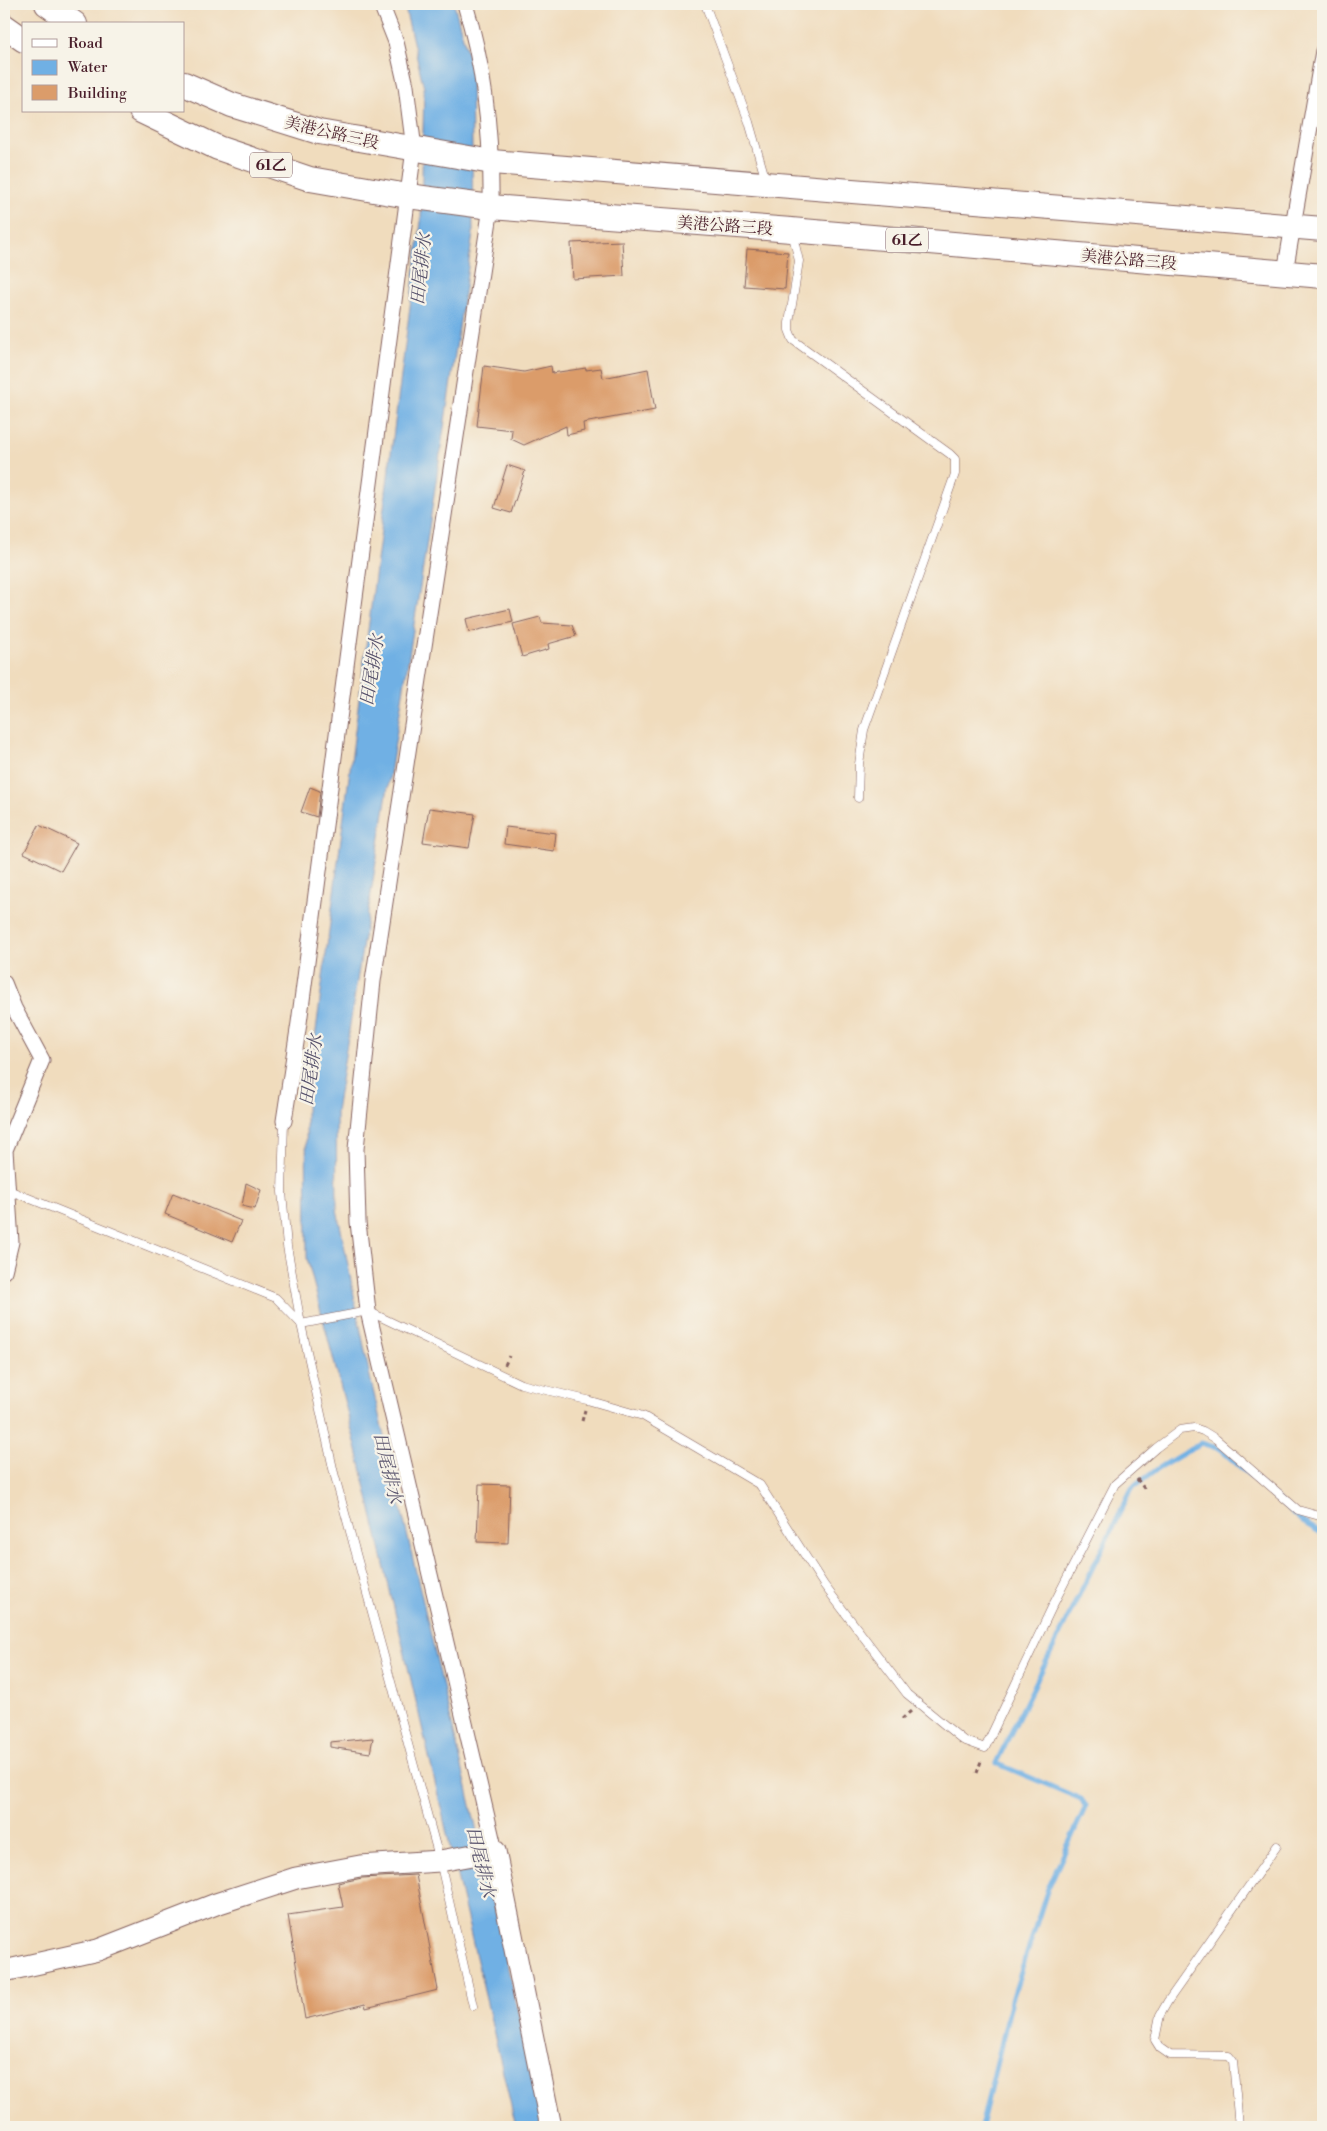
<svg xmlns="http://www.w3.org/2000/svg" width="1327" height="2131" font-family="'Libre Bodoni','Noto Serif TC',serif">
  <style>
    .water { fill: #70b0e4; stroke: #5d6888 }
    .lines { fill: none; stroke-linecap: round; stroke-linejoin: round }
    .stream { stroke: #70b0e4; stroke-width: 5 }
    .building { fill: #db9c6a }
    .lane-casing { stroke: #84615e; stroke-width: 9 }
    .street-casing { stroke: #84615e; stroke-width: 17 }
    .secondary-casing { stroke: #84615e; stroke-width: 23 }
    .primary-casing { stroke: #84615e; stroke-width: 26 }
    .path { stroke: #84615e; stroke-width: 3; stroke-dasharray: 4 4; stroke-linecap: butt }
    .lane { stroke: #fff; stroke-width: 8 }
    .street { stroke: #fff; stroke-width: 15 }
    .secondary { stroke: #fff; stroke-width: 21 }
    .primary { stroke: #fff; stroke-width: 24 }
    .labels { text-anchor: middle; stroke-width: 4.5; stroke-linejoin: round; paint-order: stroke }
    .shield { fill: #f7f3e8; stroke: #7e5f64; stroke-width: 1 }
    .shield-label { font-size: 15px; font-weight: bold; fill: #4a1f2b }
    .street-label { font-size: 16px; fill: #4a1f2b; stroke: #f7f3e8 }
    .water-label { font-size: 18px; font-style: italic; fill: #57526c; stroke: #f7f3e8 }
  </style>
  <rect width="100%" height="100%" fill="#f7f3e8"/>
  <filter id="ink" filterUnits="userSpaceOnUse"><feTurbulence type="fractalNoise" baseFrequency=".02" numOctaves="2"/><feDisplacementMap in="SourceGraphic" scale="10" xChannelSelector="R" yChannelSelector="G"/><feConvolveMatrix kernelMatrix="1 2 1 2 8 2 1 2 1" color-interpolation-filters="sRGB"/></filter>
  <filter id="wash" filterUnits="userSpaceOnUse"><feTurbulence type="fractalNoise" baseFrequency=".0096" numOctaves="4" result="noise"/><feDisplacementMap in="SourceGraphic" scale="20" xChannelSelector="R" yChannelSelector="G"/><feGaussianBlur stdDeviation="1.12" result="paint"/><feColorMatrix in="noise" values="0 0 0 0 0 0 0 0 0 0 0 0 0 0 0 0 0 1.4 0 .05"/><feComposite in="paint" operator="in"/></filter>
  <g filter="url(#wash)">
    <rect width="100%" height="100%" fill="#f0dcbd"/>
    <!-- water -->
    <path class="water" d="M 404,4 L 454,4 L 471,67 L 473,234 L 423,568 L 336,1112 L 337,1209 L 370,1377 L 470,1801 L 544,2127 L 516,2127 L 356,1446 L 307,1258 L 306,1108 L 421,222 L 424,88 Z"/>
    <g class="lines">
      <!-- stream -->
      <path class="stream" d="M 981,2127 L 1012,2000 L 1048,1888 L 1086,1806 L 1081,1799 L 996,1763 L 1132,1488 L 1159,1468 L 1201,1443 L 1220,1449 L 1303,1522 L 1323,1534"/>
    </g>
    <g id="blocks">
      <!-- building -->
      <g class="building">
        <path d="M 622,241 L 624,276 L 573,279 L 571,243 Z"/>
        <path d="M 747,249 L 788,252 L 785,289 L 744,286 Z"/>
        <path d="M 484,366 L 524,372 L 551,366 L 552,373 L 586,368 L 586,370 L 601,368 L 603,378 L 648,369 L 655,410 L 583,423 L 584,431 L 567,435 L 566,426 L 524,445 L 511,439 L 512,430 L 477,426 Z"/>
        <path d="M 507,465 L 525,471 L 511,513 L 494,508 Z"/>
        <path d="M 510,609 L 513,622 L 469,632 L 466,619 Z"/>
        <path d="M 540,617 L 542,623 L 572,625 L 576,636 L 548,644 L 549,649 L 522,657 L 513,624 Z"/>
        <path d="M 310,787 L 320,791 L 317,817 L 301,812 Z"/>
        <path d="M 429,808 L 475,814 L 469,848 L 423,842 Z"/>
        <path d="M 39,825 L 77,843 L 61,871 L 24,853 Z"/>
        <path d="M 506,827 L 556,833 L 554,851 L 504,844 Z"/>
        <path d="M 246,1183 L 261,1190 L 255,1209 L 242,1206 Z"/>
        <path d="M 173,1193 L 241,1221 L 232,1242 L 165,1214 Z"/>
        <path d="M 479,1484 L 510,1485 L 508,1543 L 477,1542 Z"/>
        <path d="M 373,1738 L 370,1753 L 330,1747 L 330,1742 Z"/>
        <path d="M 416,1875 L 438,1990 L 366,2008 L 365,2004 L 305,2019 L 288,1915 L 343,1907 L 338,1883 L 362,1878 Z"/>
      </g>
    </g>
  </g>
  <g filter="url(#ink)">
    <use href="#blocks" fill-opacity="0" stroke="#84615e" stroke-width="1"/>
    <g class="lines">
      <!-- lane casing -->
      <g class="lane-casing">
        <g id="lane">
          <path d="M 705,4 L 749,122 L 766,181"/>
          <path d="M 792,232 L 799,261 L 789,323 L 789,330 L 793,340 L 950,454 L 955,459 L 955,474 L 864,730 L 859,764 L 858,798"/>
          <path d="M 284,1121 L 282,1192 L 287,1246 L 301,1324 L 334,1473 L 440,1861 L 473,2006"/>
          <path d="M 6,1189 L 276,1298 L 301,1324 L 368,1311 L 521,1384 L 587,1400 L 643,1416 L 760,1485 L 824,1585 L 907,1694 L 963,1740 L 985,1748 L 1053,1605 L 1115,1484 L 1156,1448 L 1180,1430 L 1194,1428 L 1203,1431 L 1216,1439 L 1298,1510 L 1323,1517"/>
          <path d="M 1239,2127 L 1233,2061 L 1229,2056 L 1170,2055 L 1160,2048 L 1155,2040 L 1160,2015 L 1168,2001 L 1277,1846"/>
        </g>
      </g>
      <!-- street casing -->
      <g class="street-casing">
        <g id="street">
          <path d="M 465,4 C 485,69 492,139 491,207 L 373,981 L 356,1149 L 358,1222 L 368,1311 L 495,1851"/>
          <path d="M 1285,272 L 1323,51"/>
          <path d="M 4,983 L 14,1008 L 42,1060 L 5,1150 L 11,1242 L 4,1271"/>
          <path d="M 284,1121 L 299,1023 L 414,149 L 406,86 L 396,42 L 381,4"/>
        </g>
      </g>
      <!-- secondary casing -->
      <g class="secondary-casing">
        <path id="secondary" d="M 4,1971 L 98,1950 L 216,1904 L 296,1878 L 360,1866 L 440,1861 L 495,1851 L 551,2127"/>
      </g>
      <!-- primary casing -->
      <g class="primary-casing">
        <g id="primary">
          <path d="M 47,4 L 75,24"/>
          <path d="M 4,26 L 24,40"/>
          <path d="M 184,84 L 232,105 L 319,132 L 492,162 L 1323,229"/>
          <path d="M 141,111 L 218,148 L 310,179 L 408,196 L 491,207 L 791,230 L 1323,276"/>
        </g>
      </g>
      <!-- path -->
      <g class="path">
        <path d="M 505,1365 L 509,1356"/>
        <path d="M 582,1421 L 585,1410"/>
        <path d="M 1137,1479 L 1146,1491"/>
        <path d="M 902,1719 L 911,1711"/>
        <path d="M 977,1773 L 982,1758"/>
      </g>
      <!-- lane -->
      <use href="#lane" class="lane"/>
      <!-- street -->
      <use href="#street" class="street"/>
      <!-- secondary -->
      <use href="#secondary" class="secondary"/>
      <!-- primary -->
      <use href="#primary" class="primary"/>
    </g>
  </g>
  <g class="labels">
    <!-- shield labels -->
    <g class="shield">
      <rect x="250" y="152.5" width="42" height="25" rx="4"/>
      <rect x="886" y="227.5" width="42" height="25" rx="4"/>
    </g>
    <g class="shield-label">
      <text x="271" y="170">61乙</text>
      <text x="907" y="245">61乙</text>
    </g>
    <!-- street labels -->
    <g class="street-label">
      <text transform="translate(332 132) rotate(13)" y="6">美港公路三段</text>
      <text transform="translate(725 225) rotate(4)" y="6">美港公路三段</text>
      <text transform="translate(1129 259) rotate(5)" y="6">美港公路三段</text>
    </g>
    <!-- water labels -->
    <g class="water-label">
      <text transform="translate(421 269) rotate(-84)" y="6">田尾排水</text>
      <text transform="translate(372 670) rotate(-81)" y="6">田尾排水</text>
      <text transform="translate(311 1070) rotate(-82)" y="6">田尾排水</text>
      <text transform="translate(388 1468) rotate(77)" y="6">田尾排水</text>
      <text transform="translate(481 1862) rotate(77)" y="6">田尾排水</text>
    </g>
  </g>
  <!-- margin -->
  <rect width="1327" height="2131" fill="none" stroke="#f7f3e8" stroke-width="20"/>
  <!-- legend -->
  <rect x="22" y="22" width="162" height="90" fill="#f7f3e8" stroke="#b29e9c"/>
  <rect x="32" y="39" width="25" height="8" fill="#ffffff" stroke="#b29e9c"/>
  <text x="68" y="48" font-size="15" fill="#4a1f2b">Road</text>
  <rect x="32" y="60" width="25" height="15" fill="#70b0e4" stroke="#b29e9c"/>
  <text x="68" y="72" font-size="15" fill="#4a1f2b">Water</text>
  <rect x="32" y="85" width="25" height="15" fill="#db9c6a" stroke="#b29e9c"/>
  <text x="68" y="98" font-size="15" fill="#4a1f2b">Building</text>
</svg>
